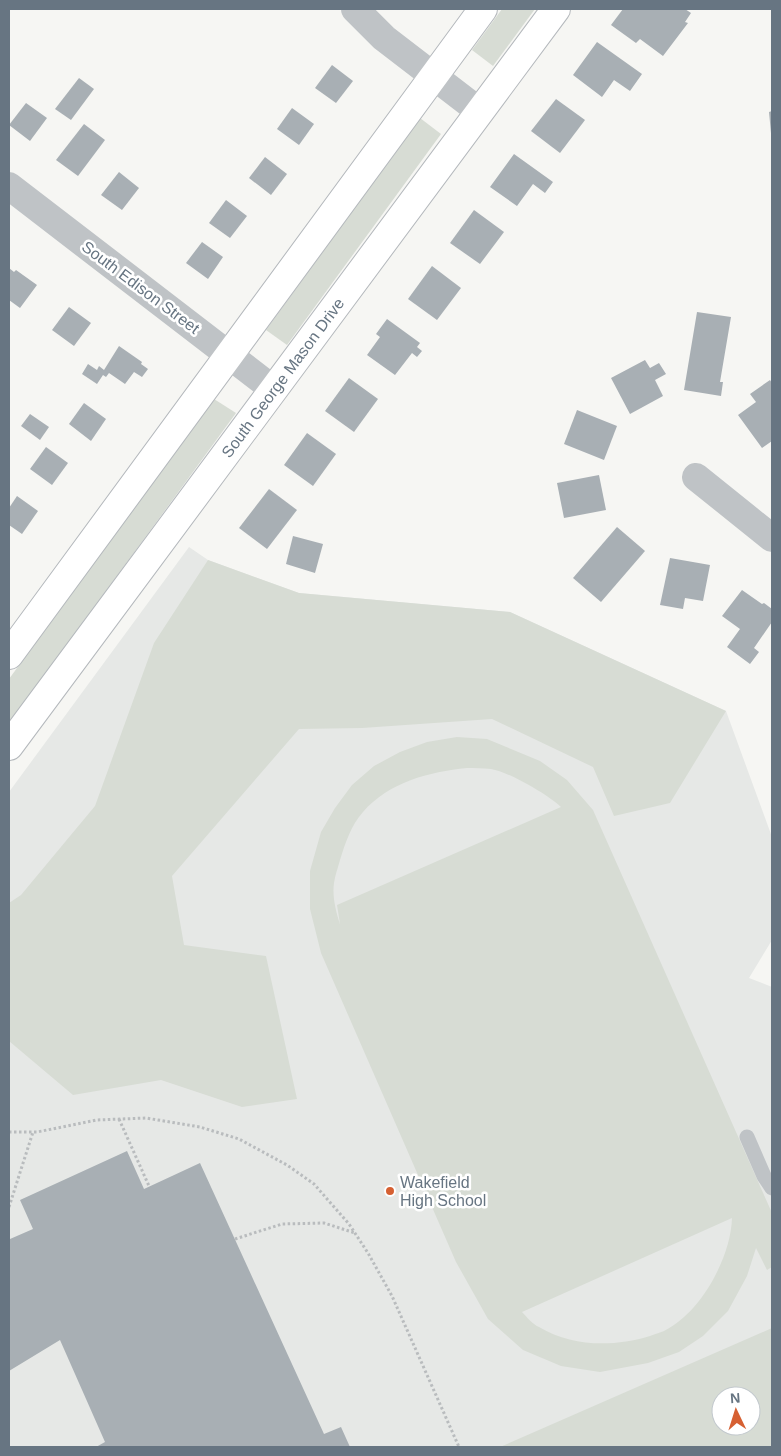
<svg xmlns="http://www.w3.org/2000/svg" width="781" height="1456" font-family="Helvetica,sans-serif">
  <style>
    .built { fill: #e6e8e6; fill-rule: evenodd }
    .green { fill: #d7dcd4; fill-rule: evenodd }
    .building { fill: #a8afb4 }
    .lines { fill: none; stroke-linecap: round; stroke-linejoin: round }
    .secondary-casing { stroke: #b4b8bc; stroke-width: 30 }
    .path { stroke: #b9bcbe; stroke-width: 3; stroke-dasharray: 2.5 2.5; stroke-linecap: butt }
    .lane { stroke: #bfc3c6; stroke-width: 15 }
    .street { stroke: #bfc3c6; stroke-width: 28 }
    .secondary { stroke: #fff; stroke-width: 28 }
    .poi-dot { fill: #d66032; stroke: #fff; stroke-width: 2 }
    .labels { text-anchor: middle; stroke-width: 5; stroke-linejoin: round; paint-order: stroke }
    .street-label { font-size: 16px; fill: #677582; stroke: #fff }
    .poi-label { font-size: 16px; fill: #677582; stroke: #fff; text-anchor: start }
  </style>
  <rect width="100%" height="100%" fill="#f6f6f3"/>
  <!-- built -->
  <path class="built" d="M 189,547 L 208,560 L 299,593 L 510,612 L 726,711 L 772,837 L 772,940 L 749,978 L 772,987 L 772,1447 L 9,1447 L 9,792 ZM 721,1396 L 751,1396 L 751,1426 L 721,1426 Z"/>
  <!-- green -->
  <g class="green">
    <path d="M 502,9 L 535,9 L 493,66 L 472,50 Z"/>
    <path d="M 420,118 L 441,134 L 287,345 L 266,330 Z"/>
    <path d="M 214,399 L 236,413 L 9,724 L 9,679 Z"/>
    <path d="M 208,560 L 299,593 L 510,612 L 726,711 L 670,803 L 614,816 L 593,767 L 492,719 L 362,728 L 299,729 L 172,876 L 184,945 L 266,956 L 297,1099 L 242,1107 L 161,1080 L 73,1095 L 9,1041 L 9,903 L 21,895 L 95,806 L 154,643 Z"/>
    <path d="M 457,737 L 487,739 L 540,761 L 567,780 L 593,810 L 772,1213 L 772,1267 L 767,1270 L 756,1248 L 747,1276 L 728,1311 L 703,1336 L 679,1352 L 648,1363 L 600,1372 L 561,1366 L 523,1350 L 488,1319 L 456,1262 L 321,953 L 310,909 L 310,871 L 321,832 L 335,808 L 352,785 L 374,766 L 400,752 L 427,742 ZM 467,768 C 474,768 483,768 491,769 C 509,772 547,794 561,807 L 337,905 L 340,924 C 336,912 332,896 334,883 C 335,875 338,868 340,860 C 345,844 351,825 363,812 C 389,782 429,772 467,768 ZM 732,1218 C 731,1257 701,1313 664,1331 C 660,1333 654,1334 650,1336 C 613,1347 573,1347 539,1327 C 532,1324 527,1317 522,1312 Z"/>
    <path d="M 772,1328 L 772,1447 L 500,1447 ZM 721,1396 L 751,1396 L 751,1426 L 721,1426 Z"/>
  </g>
  <!-- building -->
  <g class="building">
    <path d="M 623,9 L 685,9 L 691,13 L 685,22 L 688,23 L 663,56 L 640,39 L 636,43 L 611,25 Z"/>
    <path d="M 597,42 L 642,74 L 630,91 L 614,80 L 602,97 L 573,75 Z"/>
    <path d="M 332,65 L 353,81 L 336,103 L 315,88 Z"/>
    <path d="M 79,78 L 94,89 L 71,120 L 55,109 Z"/>
    <path d="M 556,99 L 585,120 L 560,153 L 531,131 Z"/>
    <path d="M 26,103 L 47,118 L 30,141 L 9,125 Z"/>
    <path d="M 292,108 L 314,124 L 299,145 L 277,129 Z"/>
    <path d="M 772,111 L 772,133 L 771,133 L 769,112 Z"/>
    <path d="M 84,124 L 105,140 L 78,176 L 56,160 Z"/>
    <path d="M 514,154 L 553,182 L 545,193 L 533,184 L 517,206 L 490,187 Z"/>
    <path d="M 265,157 L 287,174 L 271,195 L 249,178 Z"/>
    <path d="M 119,172 L 139,188 L 122,210 L 101,195 Z"/>
    <path d="M 226,200 L 247,216 L 230,238 L 209,223 Z"/>
    <path d="M 474,210 L 504,232 L 480,264 L 450,243 Z"/>
    <path d="M 202,242 L 223,257 L 208,279 L 186,263 Z"/>
    <path d="M 432,266 L 461,288 L 437,320 L 408,299 Z"/>
    <path d="M 9,268 L 14,272 L 16,270 L 37,285 L 20,308 L 9,300 Z"/>
    <path d="M 69,307 L 91,323 L 74,346 L 52,330 Z"/>
    <path d="M 697,312 L 731,317 L 720,382 L 723,382 L 721,396 L 684,390 Z"/>
    <path d="M 387,319 L 420,343 L 417,347 L 422,351 L 417,357 L 412,353 L 395,375 L 367,355 L 380,337 L 376,334 Z"/>
    <path d="M 119,346 L 142,362 L 141,364 L 148,369 L 142,377 L 134,372 L 125,384 L 109,373 L 106,377 L 103,375 L 97,384 L 82,374 L 88,364 L 97,370 L 99,366 L 104,370 Z"/>
    <path d="M 645,360 L 650,368 L 659,363 L 666,374 L 655,380 L 663,396 L 630,414 L 611,378 Z"/>
    <path d="M 349,378 L 378,399 L 354,432 L 325,411 Z"/>
    <path d="M 770,380 L 772,383 L 772,441 L 762,448 L 738,415 L 756,402 L 750,394 Z"/>
    <path d="M 84,403 L 106,419 L 91,441 L 69,424 Z"/>
    <path d="M 577,410 L 617,426 L 604,460 L 564,444 Z"/>
    <path d="M 30,414 L 49,427 L 40,440 L 21,426 Z"/>
    <path d="M 307,433 L 336,454 L 313,486 L 284,465 Z"/>
    <path d="M 46,447 L 68,463 L 52,485 L 30,469 Z"/>
    <path d="M 599,475 L 606,510 L 564,518 L 557,483 Z"/>
    <path d="M 269,489 L 297,510 L 267,549 L 239,528 Z"/>
    <path d="M 17,496 L 38,511 L 22,534 L 9,525 L 9,508 Z"/>
    <path d="M 617,527 L 645,551 L 601,602 L 573,578 Z"/>
    <path d="M 293,536 L 323,544 L 315,573 L 286,564 Z"/>
    <path d="M 670,558 L 710,565 L 703,601 L 685,598 L 683,609 L 660,605 Z"/>
    <path d="M 742,590 L 762,604 L 764,603 L 772,609 L 772,622 L 754,648 L 759,652 L 750,664 L 727,647 L 740,629 L 722,616 Z"/>
    <path d="M 127,1151 L 144,1189 L 200,1163 L 324,1434 L 341,1427 L 350,1447 L 96,1447 L 105,1442 L 60,1340 L 9,1371 L 9,1235 L 10,1239 L 33,1229 L 20,1200 Z"/>
  </g>
  <g class="lines">
    <!-- secondary casing -->
    <g class="secondary-casing">
      <g id="secondary">
        <path d="M 9,655 L 483,9"/>
        <path id="s1" d="M 9,746 L 556,9"/>
      </g>
    </g>
    <!-- path -->
    <g class="path">
      <path d="M 119,1119 L 149,1186"/>
      <path d="M 9,1132 L 37,1132 L 97,1120 L 146,1118 L 200,1127 L 239,1139 L 287,1165 L 314,1184 L 349,1224 L 368,1253 L 392,1296 L 459,1447"/>
      <path d="M 9,1207 L 33,1132"/>
      <path d="M 235,1239 L 282,1224 L 324,1223 L 355,1233"/>
    </g>
    <!-- lane -->
    <path class="lane" d="M 747,1137 L 764,1176 L 772,1188"/>
    <!-- street -->
    <g class="street">
      <path d="M 355,9 L 384,38 L 479,111"/>
      <path d="M 9,186 L 273,389"/>
      <path d="M 696,477 L 772,538"/>
    </g>
    <!-- secondary -->
    <use href="#secondary" class="secondary"/>
  </g>
  <!-- markers -->
  <circle class="poi-dot" cx="390" cy="1191" r="5"/>
  <g class="labels">
    <!-- street labels -->
    <g class="street-label">
      <text transform="translate(141 287) rotate(37)" y="6">South Edison Street</text>
      <text dy="6" stroke="none"><textPath href="#s1" startOffset="459">South George Mason Drive</textPath></text>
    </g>
    <!-- poi labels -->
    <g class="poi-label">
      <text x="400" y="1188">Wakefield<tspan x="400" dy="18">High School</tspan></text>
    </g>
  </g>
  <!-- border -->
  <rect width="781" height="1456" fill="none" stroke="#677582" stroke-width="20"/>
  <!-- north arrow -->
  <g transform="translate(736 1411) rotate(356)"><circle r="24" fill="#ffffff" stroke="#c2c8cd"/>
  <path d="M0-4L9 19L0 12L-9 19Z" fill="#d66032"/>
  <text y="-8" font-size="14" font-weight="bold" text-anchor="middle" fill="#677582">N</text>
  </g>
</svg>
